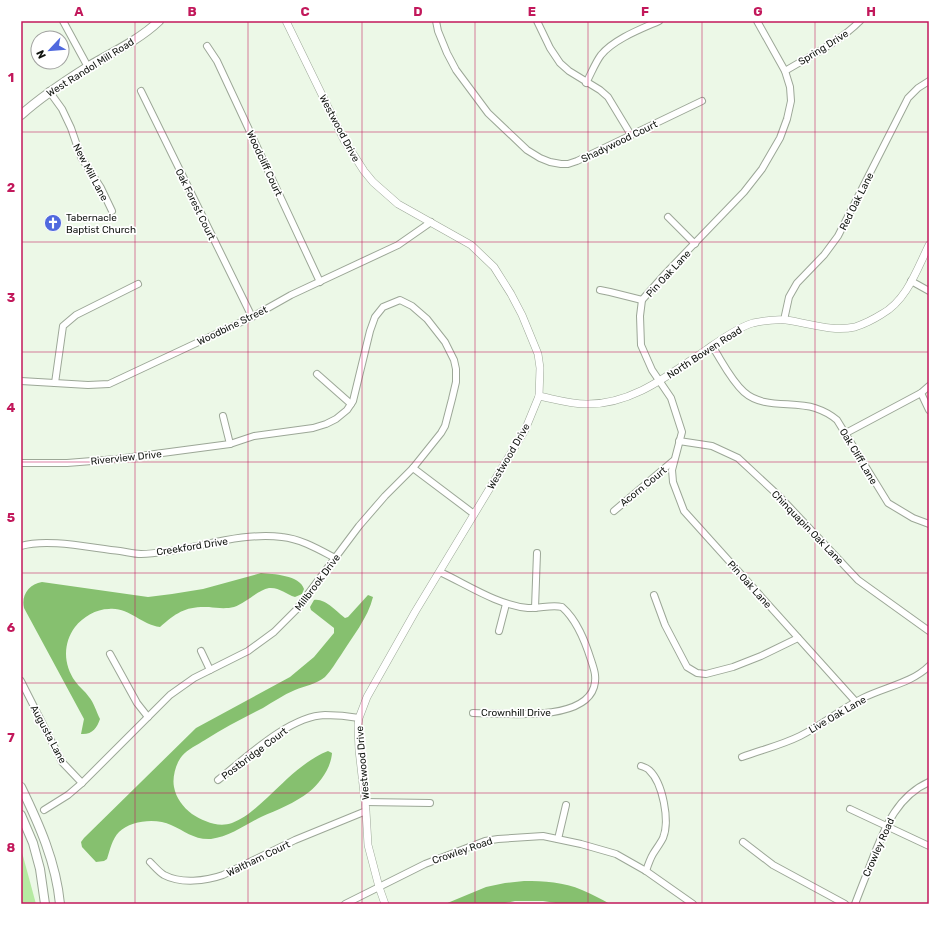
<svg xmlns="http://www.w3.org/2000/svg" width="950" height="925" font-family="Rubik,sans-serif">
  <style>
    .green { fill: #b6eaa2 }
    .water { fill: #86c06f }
    .lines { fill: none; stroke-linecap: round; stroke-linejoin: round }
    .minor-casing { stroke: #9ca797; stroke-width: 8 }
    .tertiary-casing { stroke: #9ca797; stroke-width: 8 }
    .secondary-casing { stroke: #9ca797; stroke-width: 10 }
    .minor { stroke: #fff; stroke-width: 6 }
    .tertiary { stroke: #fff; stroke-width: 7 }
    .secondary { stroke: #fff; stroke-width: 8 }
    .grid { fill: none; stroke: #c2185b; stroke-width: 1; stroke-opacity: 0.55 }
    .labels { text-anchor: middle; stroke-width: 3.5; stroke-linejoin: round; paint-order: stroke }
    .street-label { font-size: 10px; fill: #111510; stroke: #fff }
    .poi-label { font-size: 10px; fill: #111510; stroke: #fff; text-anchor: start }
    .neatline { fill: none; stroke: #c2185b; stroke-width: 1.5 }
    .grid-label { font-size: 13px; text-anchor: middle; font-weight: bold; fill: #c2185b }
  </style>
  <rect width="100%" height="100%" fill="#ecf8e7"/>
  <!-- green -->
  <path class="green" d="M 21,850 L 23,856 L 36,904 L 21,904 Z"/>
  <!-- water -->
  <g class="water">
    <path d="M 261,573 C 273,574 300,575 304,589 L 302,594 L 295,597 C 286,594 279,587 269,588 C 258,590 246,603 234,607 C 226,609 217,608 209,607 C 186,606 177,612 160,627 C 141,625 129,607 109,609 C 96,609 83,617 75,627 C 63,643 63,664 75,681 C 79,687 85,691 89,697 C 94,703 96,711 100,719 C 97,728 92,735 81,734 L 84,719 L 24,608 C 21,595 29,584 42,582 L 148,597 L 172,594 L 203,589 Z"/>
    <path d="M 368,595 L 373,597 C 368,618 352,637 341,655 C 336,662 331,671 325,677 C 316,684 305,686 295,690 C 283,695 273,702 263,708 C 243,718 224,728 205,740 C 197,745 188,749 182,756 C 176,763 172,777 174,787 C 176,798 183,807 192,814 C 203,821 218,828 232,823 C 246,818 257,807 268,797 C 286,780 305,760 328,751 L 332,753 C 331,768 320,783 309,792 C 295,803 277,810 261,817 C 245,825 229,837 211,839 C 194,840 185,831 171,825 C 157,818 131,820 119,832 C 112,839 110,850 107,859 L 104,861 L 96,862 L 82,847 L 81,842 L 84,838 L 196,728 L 290,677 L 314,657 L 334,633 L 334,628 L 311,610 L 310,607 L 314,600 C 325,598 337,612 345,618 L 348,617 Z"/>
    <path d="M 524,881 C 544,881 564,882 582,890 C 592,894 601,899 610,904 L 562,904 L 543,901 L 515,901 L 500,904 L 445,904 L 486,887 L 505,883 Z"/>
  </g>
  <g class="lines">
    <!-- minor casing -->
    <g class="minor-casing">
      <g id="minor">
        <path d="M 63,21 L 88,67"/>
        <path d="M 436,21 L 438,31 L 447,53 L 456,70 L 488,113 L 527,150 L 540,158 L 550,162 L 561,164 L 568,164 L 577,161 L 702,101"/>
        <path d="M 537,21 L 550,48 L 560,63 L 569,71 L 600,90 L 608,97 L 631,135"/>
        <path d="M 757,21 L 785,71 L 790,87 L 791,101 L 787,119 L 780,138 L 762,169 L 744,192 L 666,273 L 642,300 L 640,316 L 641,345 L 652,370 L 671,398 L 682,432 L 672,470 L 673,482 L 684,511 L 856,702"/>
        <path d="M 207,46 L 217,61 L 320,282"/>
        <path d="M 785,71 C 810,56 839,42 860,21"/>
        <path d="M 586,83 C 591,74 595,63 601,55 C 614,39 641,29 659,21"/>
        <path d="M 49,91 L 62,109 L 71,128 L 81,157 L 101,188 L 112,211"/>
        <path d="M 141,91 L 252,317"/>
        <path d="M 668,217 L 695,244"/>
        <path d="M 911,281 L 929,291"/>
        <path d="M 600,290 L 610,292 L 642,300"/>
        <path d="M 784,320 L 789,297 L 797,283 L 824,255 L 838,236 L 908,98 L 918,88 L 929,81"/>
        <path d="M 712,346 C 722,361 730,379 744,392 C 763,409 792,401 815,408 C 824,411 830,414 837,420 L 888,503 L 913,518 L 929,524"/>
        <path d="M 317,374 L 351,404"/>
        <path d="M 21,381 L 88,385 L 109,384 L 252,317 L 291,295 L 398,245 L 431,222"/>
        <path d="M 55,383 L 63,326 L 76,315 L 138,284"/>
        <path d="M 921,393 L 929,410"/>
        <path d="M 223,416 L 230,444"/>
        <path d="M 846,433 L 921,393 L 929,386"/>
        <path d="M 679,441 L 712,446 L 738,458 L 780,497 L 858,580 L 929,631"/>
        <path d="M 21,463 L 67,463 L 117,459 L 230,444 L 254,436 L 313,428 L 326,424 L 336,419 L 347,410 L 353,401 L 370,331 L 375,317 L 383,307 L 400,300 L 412,306 L 427,319 L 445,342 L 454,360 L 456,369 L 456,382 L 452,399 L 445,426 L 441,433 L 413,468 L 385,496 L 359,526 L 296,610 L 274,632 L 248,651 L 194,678 L 170,695 L 82,783 L 68,795 L 44,810"/>
        <path d="M 413,468 L 474,514"/>
        <path d="M 614,511 L 673,461"/>
        <path d="M 21,546 C 48,538 91,548 120,551 C 127,552 134,554 141,554 C 187,553 236,531 282,537 C 301,539 318,549 335,558"/>
        <path d="M 440,572 C 468,585 497,605 528,608 C 540,609 551,604 562,607 C 577,620 585,641 591,660 C 594,669 597,677 594,687 C 583,723 502,713 473,713"/>
        <path d="M 654,595 L 665,625 L 687,667 L 697,673 L 706,674 L 733,667 L 761,656 L 798,638"/>
        <path d="M 535,608 L 537,553"/>
        <path d="M 499,631 L 506,604"/>
        <path d="M 201,651 L 210,670"/>
        <path d="M 110,654 L 137,703 L 148,717"/>
        <path d="M 21,681 L 62,762 L 82,783"/>
        <path d="M 742,757 C 761,750 782,745 800,736 C 822,725 841,709 863,698 C 885,687 912,683 929,666"/>
        <path d="M 641,766 C 644,767 647,768 649,770 C 663,783 670,821 663,838 C 660,844 656,849 653,854 C 650,859 648,865 646,871"/>
        <path d="M 218,780 C 246,758 289,716 325,715 C 337,715 348,716 359,718"/>
        <path d="M 365,802 L 430,803"/>
        <path d="M 850,809 L 929,846"/>
        <path d="M 558,839 L 566,805"/>
        <path d="M 743,842 L 773,865 L 845,904"/>
        <path d="M 150,862 C 154,866 159,872 164,875 C 181,884 206,881 223,875 L 295,840 L 366,811"/>
        <path d="M 345,904 L 425,864 L 485,841 L 498,839 L 543,836 L 581,844 L 616,854 L 646,871 L 693,904"/>
        <path d="M 855,904 C 861,888 868,871 874,855 C 886,825 898,796 929,782"/>
      </g>
    </g>
    <!-- tertiary casing -->
    <g class="tertiary-casing">
      <g id="tertiary">
        <path d="M 286,21 L 344,140 L 364,171 L 373,182 L 398,204 L 471,245 L 494,267 L 511,294 L 522,315 L 538,354 L 540,368 L 539,396 L 525,430 L 415,612 L 367,697 L 359,718 L 358,725 L 359,750 L 366,811 L 368,845 L 379,887 L 385,904"/>
        <path d="M 539,396 C 554,399 571,404 586,404 C 632,405 670,374 706,350 C 719,341 738,327 753,323 C 762,321 776,319 786,320 C 808,323 832,332 855,327 C 864,324 874,319 882,314 C 907,300 917,269 929,245"/>
      </g>
    </g>
    <!-- secondary casing -->
    <g class="secondary-casing">
      <g id="secondary">
        <path d="M 21,115 C 42,96 65,81 89,66 C 113,52 139,40 159,21"/>
        <path d="M 21,787 C 39,824 56,862 60,904"/>
        <path d="M 21,815 L 33,843 L 40,869 L 45,904"/>
      </g>
    </g>
    <!-- minor -->
    <use href="#minor" class="minor"/>
    <!-- tertiary -->
    <use href="#tertiary" class="tertiary"/>
    <!-- secondary -->
    <use href="#secondary" class="secondary"/>
  </g>
  <!-- grid -->
  <path class="grid" d="M 135,21 L 135,904M 248,21 L 248,904M 362,21 L 362,904M 475,21 L 475,904M 588,21 L 588,904M 702,21 L 702,904M 815,21 L 815,904M 21,132 L 929,132M 21,242 L 929,242M 21,352 L 929,352M 21,462 L 929,462M 21,573 L 929,573M 21,683 L 929,683M 21,793 L 929,793"/>
  <!-- icons -->
  <defs>
    <g id="church-disc" transform="scale(0.9)"><circle r="9.5" fill="#5069de" stroke="#fff"/><path d="M-1.2-6h2.4v3.5h3.3v2.4h-3.3V6h-2.4V-.1h-3.3v-2.4h3.3Z" fill="#fff"/></g>
  </defs>
  <g fill-rule="evenodd">
    <use href="#church-disc" x="53" y="223"/>
  </g>
  <g class="labels">
    <!-- street labels -->
    <g class="street-label">
      <text transform="translate(823 47) rotate(-32)" y="4">Spring Drive</text>
      <text transform="translate(90 67) rotate(-32)" y="4">West Randol Mill Road</text>
      <text transform="translate(340 128) rotate(62)" y="4">Westwood Drive</text>
      <text transform="translate(619 141) rotate(-26)" y="4">Shadywood Court</text>
      <text transform="translate(265 163) rotate(65)" y="4">Woodcliff Court</text>
      <text transform="translate(91 172) rotate(62)" y="4">New Mill Lane</text>
      <text transform="translate(856 201) rotate(-63)" y="4">Red Oak Lane</text>
      <text transform="translate(196 204) rotate(64)" y="4">Oak Forest Court</text>
      <text transform="translate(668 273) rotate(-47)" y="4">Pin Oak Lane</text>
      <text transform="translate(232 325) rotate(-26)" y="4">Woodbine Street</text>
      <text transform="translate(704 352) rotate(-33)" y="4">North Bowen Road</text>
      <text transform="translate(508 456) rotate(-60)" y="4">Westwood Drive</text>
      <text transform="translate(859 456) rotate(59)" y="4">Oak Cliff Lane</text>
      <text transform="translate(126 457) rotate(-6)" y="4">Riverview Drive</text>
      <text transform="translate(643 486) rotate(-39)" y="4">Acorn Court</text>
      <text transform="translate(808 527) rotate(46)" y="4">Chinquapin Oak Lane</text>
      <text transform="translate(192 546) rotate(-9)" y="4">Creekford Drive</text>
      <text transform="translate(317 582) rotate(-53)" y="4">Millbrook Drive</text>
      <text transform="translate(750 584) rotate(48)" y="4">Pin Oak Lane</text>
      <text x="516" y="716">Crownhill Drive</text>
      <text transform="translate(837 714) rotate(-30)" y="4">Live Oak Lane</text>
      <text transform="translate(49 734) rotate(62)" y="4">Augusta Lane</text>
      <text transform="translate(254 753) rotate(-37)" y="4">Postbridge Court</text>
      <text transform="translate(362 763) rotate(-95)" y="4">Westwood Drive</text>
      <text transform="translate(878 847) rotate(-66)" y="4">Crowley Road</text>
      <text transform="translate(462 850) rotate(-19)" y="4">Crowley Road</text>
      <text transform="translate(258 858) rotate(-26)" y="4">Waltham Court</text>
    </g>
    <!-- poi labels -->
    <g class="poi-label">
      <text x="66" y="221">Tabernacle<tspan x="66" dy="12">Baptist Church</tspan></text>
    </g>
  </g>
  <!-- border -->
  <rect width="950" height="925" fill="none" stroke="#ffffff" stroke-width="44"/>
  <!-- north arrow -->
  <g transform="translate(50 50) rotate(244)"><circle r="19" fill="#ffffff" stroke="#a0a19f"/>
  <path d="M0-3L7 15L0 10L-7 15Z" fill="#5069de"/>
  <text y="-6" font-size="11" font-weight="bold" text-anchor="middle" fill="#111510">N</text>
  </g>
  <rect x="22" y="22" width="906" height="881" class="neatline"/>
  <g class="grid-label">
    <text x="79" y="16">A</text>
    <text x="192" y="16">B</text>
    <text x="305" y="16">C</text>
    <text x="418" y="16">D</text>
    <text x="532" y="16">E</text>
    <text x="645" y="16">F</text>
    <text x="758" y="16">G</text>
    <text x="871" y="16">H</text>
    <text x="11" y="82">1</text>
    <text x="11" y="192">2</text>
    <text x="11" y="302">3</text>
    <text x="11" y="412">4</text>
    <text x="11" y="522">5</text>
    <text x="11" y="632">6</text>
    <text x="11" y="742">7</text>
    <text x="11" y="852">8</text>
  </g>
</svg>
